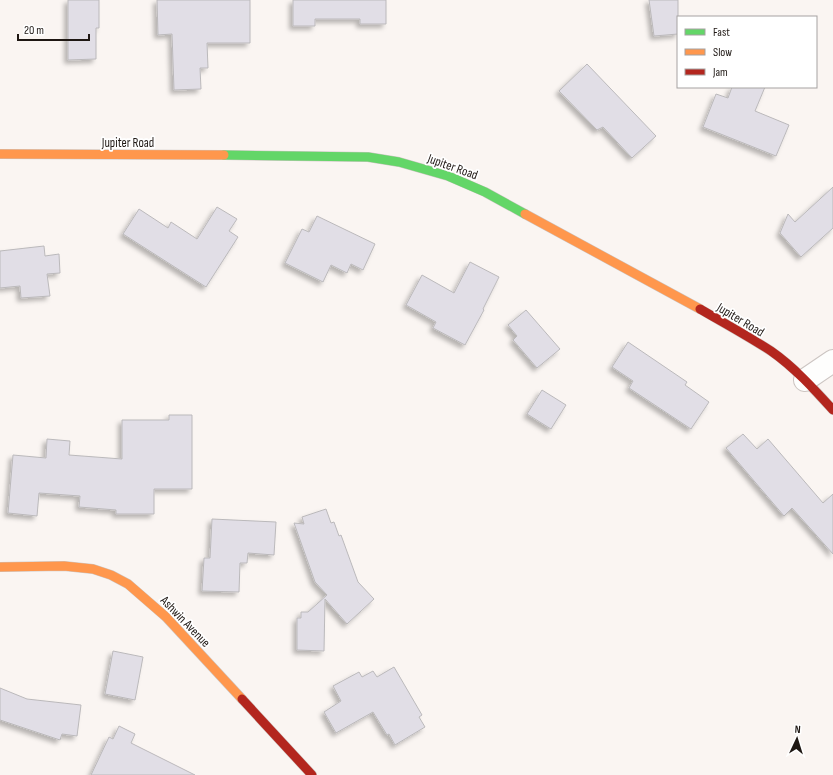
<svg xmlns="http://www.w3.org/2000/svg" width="833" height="775" font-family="'Sofia Sans Condensed',sans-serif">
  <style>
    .building { fill: #e1dee6; stroke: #bbb9bb; filter: url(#shadow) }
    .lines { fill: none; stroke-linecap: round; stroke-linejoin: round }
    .street-casing { stroke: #ccc5c2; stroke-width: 24 }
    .fast-casing { stroke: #ccc5c2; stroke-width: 10 }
    .slow-casing { stroke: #ccc5c2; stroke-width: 10 }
    .jam-casing { stroke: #ccc5c2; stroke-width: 10 }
    .street { stroke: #fefefd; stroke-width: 22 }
    .fast { stroke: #63d668; stroke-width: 9 }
    .slow { stroke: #ff974d; stroke-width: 9 }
    .jam { stroke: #b3261e; stroke-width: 9 }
    .labels { text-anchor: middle; stroke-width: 3.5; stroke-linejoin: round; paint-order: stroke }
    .street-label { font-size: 13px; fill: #1e1713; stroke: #fff }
  </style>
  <defs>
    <filter id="shadow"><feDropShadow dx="-3.5" dy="3.5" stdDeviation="2" flood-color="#0004"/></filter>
  </defs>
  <rect width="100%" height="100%" fill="#faf5f2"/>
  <!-- building -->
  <g class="building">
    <path d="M 68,0 L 99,0 L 99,28 L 96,28 L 96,59 L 68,60 Z"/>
    <path d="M 157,0 L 250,0 L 250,43 L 207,43 L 208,68 L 200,68 L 201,89 L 174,90 L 172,34 L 158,35 Z"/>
    <path d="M 293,0 L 386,0 L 386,24 L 360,24 L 360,19 L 315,19 L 315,26 L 293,26 Z"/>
    <path d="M 649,0 L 678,0 L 678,34 L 654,36 Z"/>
    <path d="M 587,64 L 656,136 L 632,158 L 603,127 L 597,130 L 559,91 Z"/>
    <path d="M 732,87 L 765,87 L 755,111 L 789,125 L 776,156 L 703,127 L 716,94 L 728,98 Z"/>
    <path d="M 833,187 L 833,228 L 801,257 L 780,233 L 788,214 L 795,222 Z"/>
    <path d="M 217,207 L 237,219 L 229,231 L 238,237 L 206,287 L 123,234 L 139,209 L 168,228 L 171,222 L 197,239 Z"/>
    <path d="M 317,216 L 375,244 L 363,270 L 351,264 L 347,273 L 331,265 L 323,282 L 285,263 L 302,229 L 309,232 Z"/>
    <path d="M 44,246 L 45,256 L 59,254 L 60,273 L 47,274 L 50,296 L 21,298 L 20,286 L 0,288 L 0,251 Z"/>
    <path d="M 470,262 L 499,277 L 483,309 L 484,310 L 465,345 L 433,328 L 436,322 L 406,305 L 422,275 L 454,293 Z"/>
    <path d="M 526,310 L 560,349 L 537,368 L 513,340 L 517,336 L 508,325 Z"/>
    <path d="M 628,342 L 687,382 L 685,385 L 709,402 L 691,429 L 629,388 L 633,381 L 612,367 Z"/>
    <path d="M 542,390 L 566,405 L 551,429 L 527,414 Z"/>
    <path d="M 169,415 L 192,415 L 192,489 L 154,489 L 154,514 L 116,514 L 116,510 L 79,507 L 80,496 L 39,493 L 37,516 L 8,513 L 13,455 L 46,458 L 47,439 L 70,441 L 69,455 L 122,459 L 122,420 L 169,420 Z"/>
    <path d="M 743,434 L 757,449 L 768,439 L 823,503 L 833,494 L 833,554 L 792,508 L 784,516 L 726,448 Z"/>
    <path d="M 326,509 L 331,523 L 334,522 L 339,536 L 341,535 L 358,582 L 374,599 L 347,624 L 325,599 L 324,651 L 297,650 L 297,618 L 301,618 L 301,612 L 308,612 L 327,595 L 315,582 L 294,523 L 304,524 L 302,517 Z"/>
    <path d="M 212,519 L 276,522 L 274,555 L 248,553 L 247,563 L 240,563 L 239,592 L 202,591 L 204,558 L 210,558 Z"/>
    <path d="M 113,651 L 143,657 L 135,700 L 105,694 Z"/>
    <path d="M 394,667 L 422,715 L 419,717 L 425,727 L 395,745 L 389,734 L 387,735 L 373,712 L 336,733 L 324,712 L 341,701 L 333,686 L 359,672 L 362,677 L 373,671 L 377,677 Z"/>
    <path d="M 0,688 L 27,699 L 81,705 L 77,736 L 62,734 L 60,740 L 0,720 Z"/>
    <path d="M 119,726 L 135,734 L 131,743 L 195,775 L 91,775 L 109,737 L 113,739 Z"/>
  </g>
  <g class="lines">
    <!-- street casing -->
    <g class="street-casing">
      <path id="street" d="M 805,380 L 833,361"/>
    </g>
    <!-- fast casing -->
    <g class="fast-casing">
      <path id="fast" d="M 224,155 L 368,157 L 399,162 L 448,176 L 485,192 L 525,214"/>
    </g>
    <!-- slow casing -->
    <g class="slow-casing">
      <g id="slow">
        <path d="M 0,154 L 224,155"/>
        <path d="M 525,214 L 700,309"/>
        <path d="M 0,567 L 64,566 L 93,569 L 111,575 L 128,584 L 166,617 L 242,699"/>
      </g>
    </g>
    <!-- jam casing -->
    <g class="jam-casing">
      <g id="jam">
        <path d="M 700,309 C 724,323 748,336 771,351 C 794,367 814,389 833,410"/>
        <path d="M 242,699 L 312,775"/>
      </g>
    </g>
    <!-- street -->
    <use href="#street" class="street"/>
    <!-- fast -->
    <use href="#fast" class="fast"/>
    <!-- slow -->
    <use href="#slow" class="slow"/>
    <!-- jam -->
    <use href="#jam" class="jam"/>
  </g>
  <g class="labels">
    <!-- street labels -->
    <g class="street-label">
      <text x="128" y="147">Jupiter Road</text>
      <text transform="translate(453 166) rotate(20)" y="5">Jupiter Road</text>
      <text transform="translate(741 319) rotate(31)" y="5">Jupiter Road</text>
      <text transform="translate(186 621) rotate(46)" y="5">Ashwin Avenue</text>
    </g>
  </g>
  <!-- legend -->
  <rect x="677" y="16" width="140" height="72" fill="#ffffff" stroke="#a5a2a1"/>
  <rect x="685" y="29" width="20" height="6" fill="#63d668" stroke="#a5a2a1"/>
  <text x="713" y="36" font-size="12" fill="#1e1713">Fast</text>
  <rect x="685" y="49" width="20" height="6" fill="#ff974d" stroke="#a5a2a1"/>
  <text x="713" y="56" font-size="12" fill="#1e1713">Slow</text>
  <rect x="685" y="69" width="20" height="6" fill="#b3261e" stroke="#a5a2a1"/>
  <text x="713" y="76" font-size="12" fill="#1e1713">Jam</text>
  <!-- north arrow -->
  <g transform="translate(797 739) rotate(4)" stroke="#ffffff" stroke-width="3" paint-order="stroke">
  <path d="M0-3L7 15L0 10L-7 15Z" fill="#1e1713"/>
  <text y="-6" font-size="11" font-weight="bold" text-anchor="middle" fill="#1e1713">N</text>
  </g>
  <!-- scale -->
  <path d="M18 34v6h71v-6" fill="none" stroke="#1e1713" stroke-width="2"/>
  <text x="24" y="34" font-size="12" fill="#1e1713" stroke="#ffffff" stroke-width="3" paint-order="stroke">20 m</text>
</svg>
